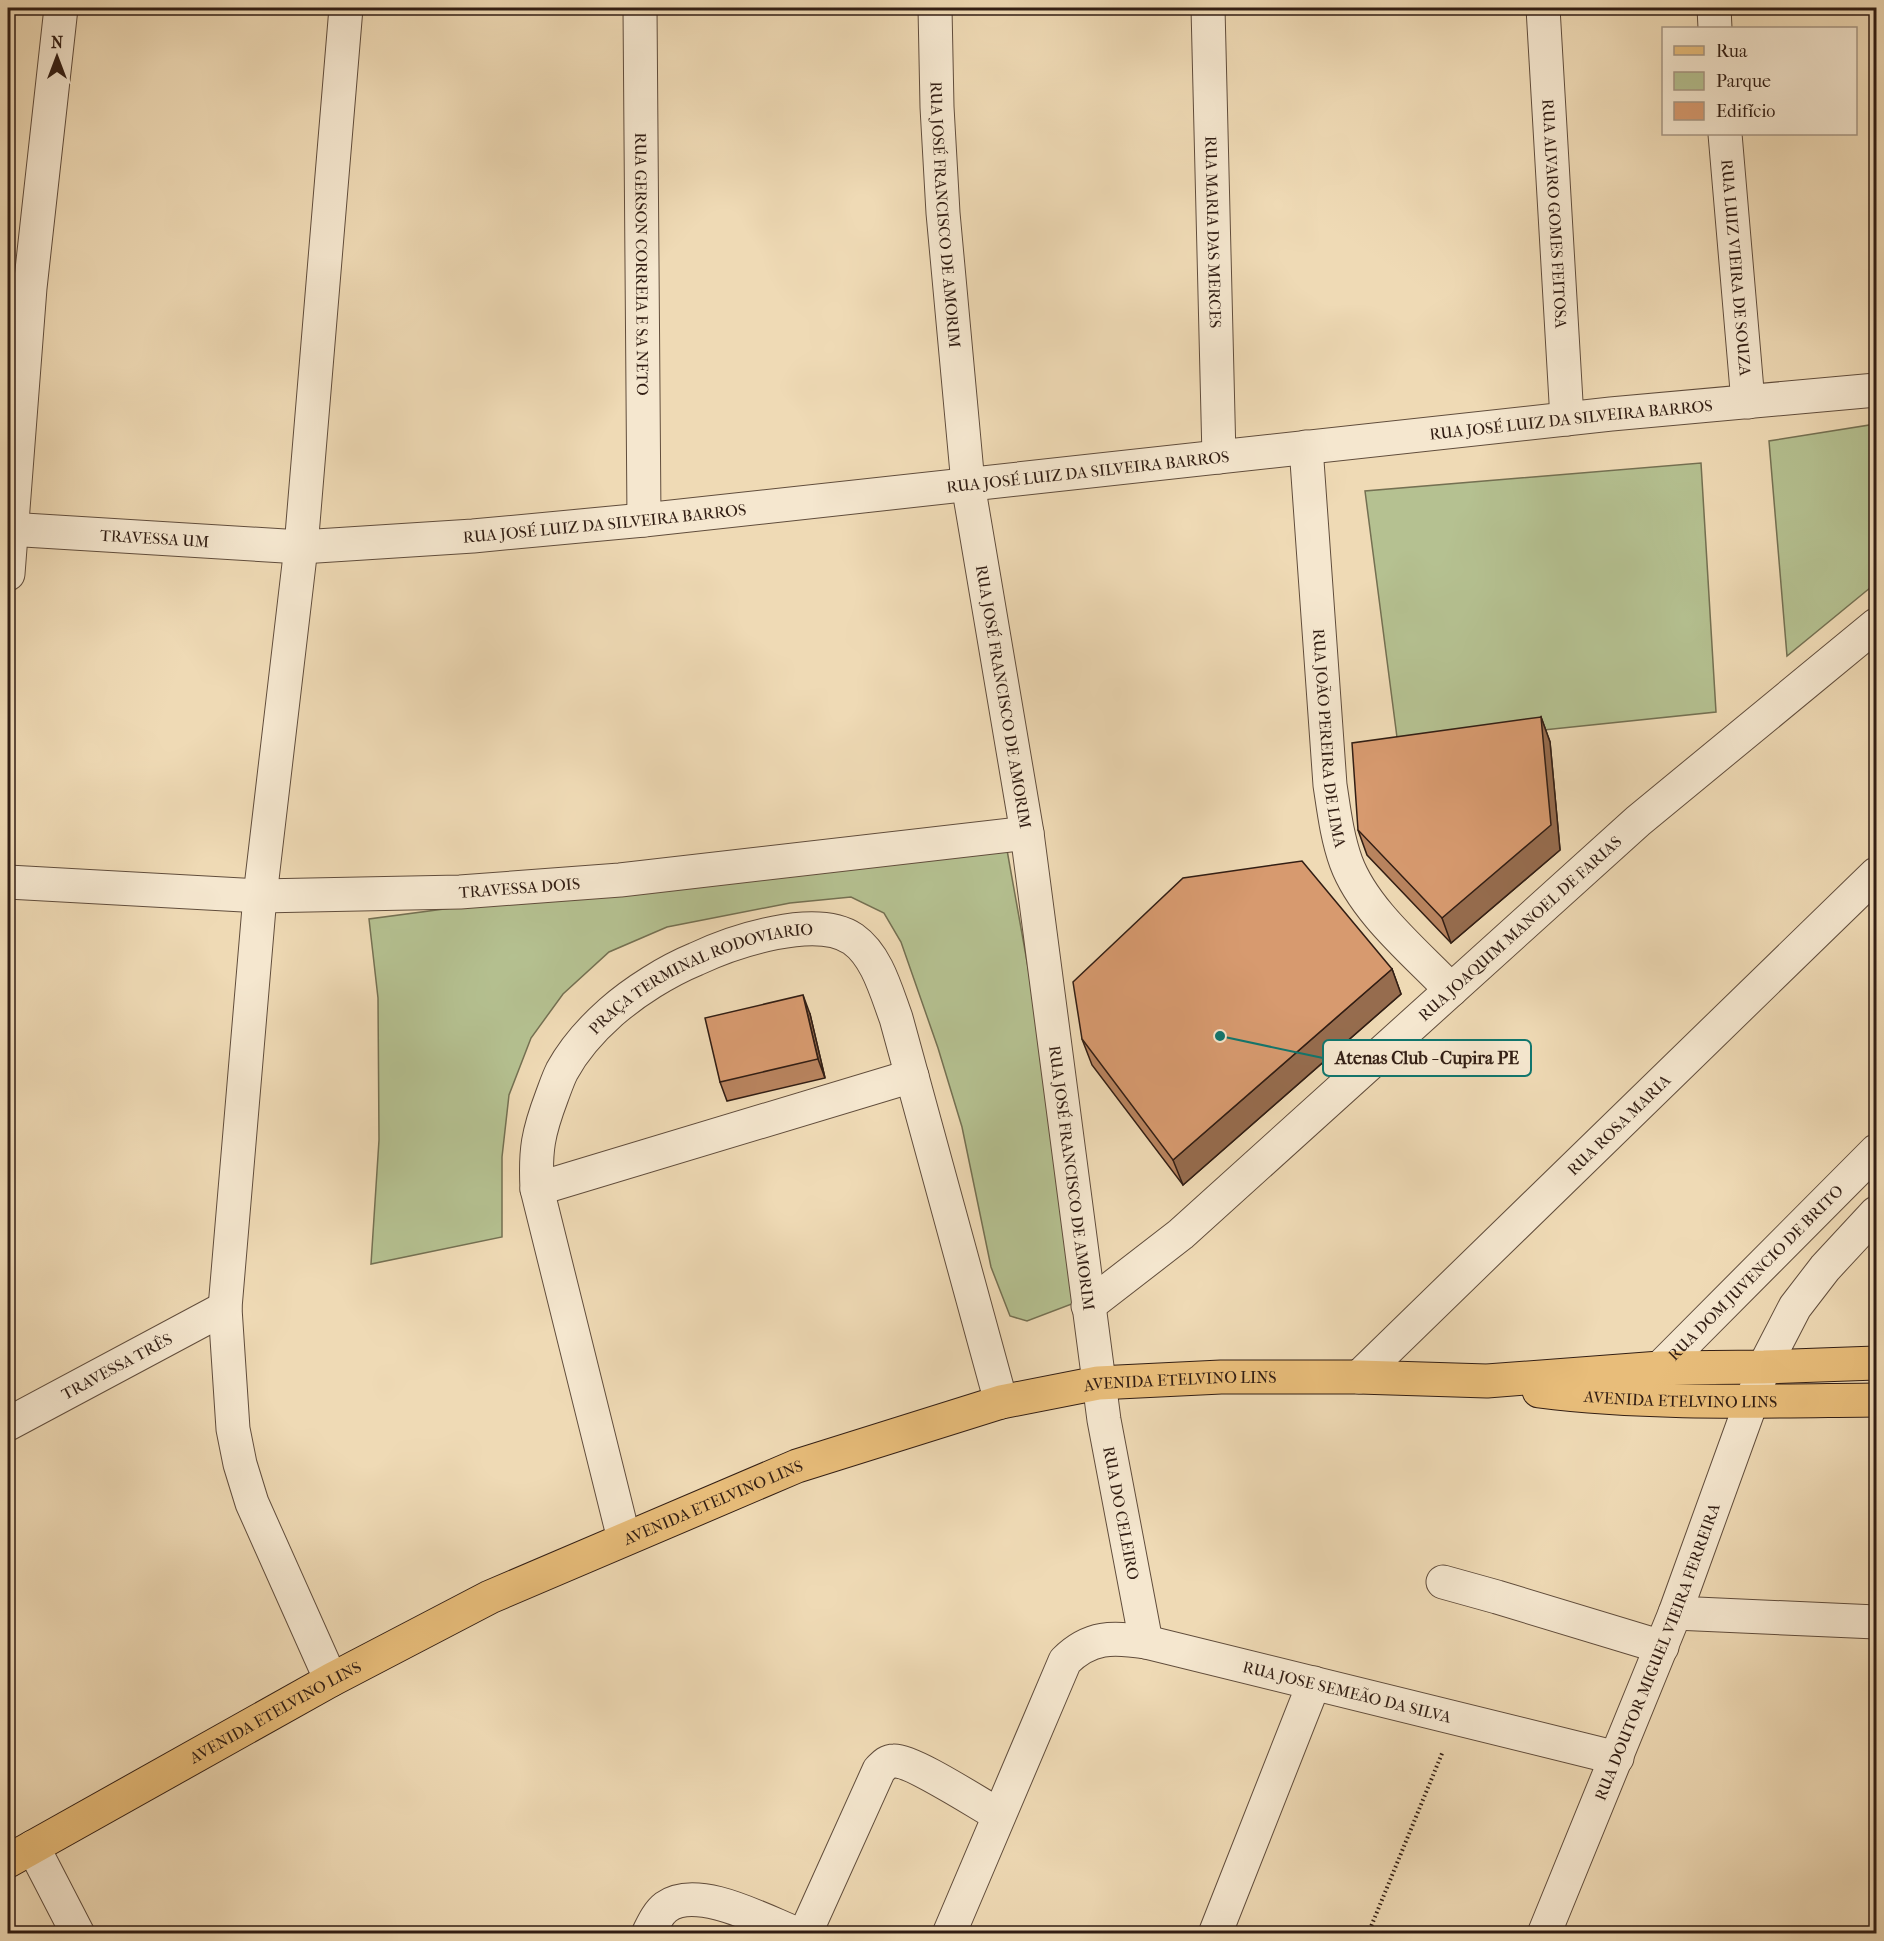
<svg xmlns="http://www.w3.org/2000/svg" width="1884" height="1941" font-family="'IM FELL French Canon',serif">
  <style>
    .green { fill: #b5c191; stroke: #747052; stroke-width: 1.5 }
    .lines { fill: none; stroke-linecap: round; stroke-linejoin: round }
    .minor-casing { stroke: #614d3c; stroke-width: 35 }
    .major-casing { stroke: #321e14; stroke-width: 35 }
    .path { stroke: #321e14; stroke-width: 4; stroke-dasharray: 1.5 3; stroke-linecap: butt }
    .minor { stroke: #f5e7cf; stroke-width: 33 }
    .major { stroke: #e8bd7a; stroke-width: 33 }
    .wall { fill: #b9845f; stroke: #321e14; stroke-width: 1.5 }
    .shaded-wall { fill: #966c4e; stroke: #321e14; stroke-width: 1.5 }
    .building { fill: #d79a6f; stroke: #321e14; stroke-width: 1.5 }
    .labels { text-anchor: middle; stroke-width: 4.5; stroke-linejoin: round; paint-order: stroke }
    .street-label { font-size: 16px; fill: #321e14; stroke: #f5e7cf }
    .leader { fill: none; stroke: #0f766e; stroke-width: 2 }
    .callout-dot { fill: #0f766e; stroke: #f5e7cf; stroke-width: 2 }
    .callout { fill: #f5e7cf; stroke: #0f766e; stroke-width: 2 }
    .callout-label { font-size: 18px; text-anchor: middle; font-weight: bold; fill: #321e14 }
  </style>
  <rect width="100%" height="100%" fill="#efdab5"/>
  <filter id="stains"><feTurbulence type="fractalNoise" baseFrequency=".00333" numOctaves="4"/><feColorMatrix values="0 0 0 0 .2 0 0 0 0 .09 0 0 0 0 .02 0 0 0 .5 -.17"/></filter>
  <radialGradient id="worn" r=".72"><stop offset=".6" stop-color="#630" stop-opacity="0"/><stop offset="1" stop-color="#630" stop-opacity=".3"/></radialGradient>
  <!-- green -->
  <g class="green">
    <path d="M 1876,424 L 1876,583 L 1787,656 L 1769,441 Z"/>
    <path d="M 1701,463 L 1716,712 L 1398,745 L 1365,491 Z"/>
    <path d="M 1007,850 L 1079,1252 L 1077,1302 L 1027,1321 L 1010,1316 L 991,1267 L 962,1127 L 938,1048 L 901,942 L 884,913 L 851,897 L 790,903 L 667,927 L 609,952 L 563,994 L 531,1038 L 509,1095 L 502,1157 L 502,1237 L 371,1264 L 379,1140 L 378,998 L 369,919 L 579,891 Z"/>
  </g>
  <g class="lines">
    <!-- minor casing -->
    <g class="minor-casing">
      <g id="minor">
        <path id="s1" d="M 640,8 L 644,520"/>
        <path id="s2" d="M 935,8 L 937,107 L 943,213 L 968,484 L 1027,833 L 1104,1420 L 1146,1642"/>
        <path id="s3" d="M 1208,8 L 1219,457"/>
        <path id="s4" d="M 1543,8 L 1567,419"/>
        <path d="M 1714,8 L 1715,28"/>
        <path id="s5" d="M 1725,134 L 1748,402"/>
        <path id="s6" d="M 1306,447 L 1330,785 C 1334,811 1337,837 1346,862 C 1364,911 1416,953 1451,990"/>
        <path id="s7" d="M 8,529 L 301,547 L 473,536 L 644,520 L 1611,414 L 1876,390"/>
        <path d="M 8,574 L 30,288 L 61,8"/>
        <path id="s8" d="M 8,882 L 260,896 L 460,892 L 620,880 L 1027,833"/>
        <path d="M 537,1189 L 912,1076"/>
        <path id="s9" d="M 1088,1306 L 1181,1234 L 1638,821 L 1876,625"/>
        <path id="s10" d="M 1660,1368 L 1876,1151"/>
        <path id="s11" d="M 1359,1377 L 1876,874"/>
        <path id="s12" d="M 8,1424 L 225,1308"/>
        <path id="s13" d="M 624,1539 L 537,1189 C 535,1150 538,1133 552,1096 C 555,1088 558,1079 562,1071 C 574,1049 593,1028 611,1012 C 635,991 667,971 696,959 C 734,941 816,914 853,939 C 877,956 886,991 896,1018 L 1001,1402"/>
        <path d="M 1443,1582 L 1497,1597 L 1662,1647"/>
        <path d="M 1675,1613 L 1876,1622"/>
        <path d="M 331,1680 L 252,1503 L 240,1464 L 233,1429 L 225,1308 L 260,896 L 301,547 L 346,8"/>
        <path d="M 33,1847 L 78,1934"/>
        <path d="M 648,1934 C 653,1924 658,1913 666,1907 C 697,1884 764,1921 797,1934"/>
        <path d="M 805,1934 L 879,1770 C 884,1765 887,1761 894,1761 C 912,1760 979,1804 999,1815"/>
        <path id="s14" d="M 949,1934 L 1065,1661 C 1090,1636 1113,1637 1146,1642 L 1617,1758"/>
        <path d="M 1215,1934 L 1314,1683"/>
        <path id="s15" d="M 1544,1934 L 1675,1613 L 1764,1367 L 1795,1307 L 1825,1268 L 1876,1213"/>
      </g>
    </g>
    <!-- major casing -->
    <g class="major-casing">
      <g id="major">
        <path id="s16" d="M 1539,1391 C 1650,1405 1764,1401 1876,1400"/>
        <path id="s17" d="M 8,1861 L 331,1680 L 490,1597 L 797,1466 L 1001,1402 L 1098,1383 L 1221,1377 L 1359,1377 L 1487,1381 L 1660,1368 L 1764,1367 L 1876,1363"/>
      </g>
    </g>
    <!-- path -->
    <path class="path" d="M 1368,1934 L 1443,1751"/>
    <!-- minor -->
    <use href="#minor" class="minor"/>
    <!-- major -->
    <use href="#major" class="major"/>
  </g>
  <!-- wall -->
  <g class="wall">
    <path d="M 1541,717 L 1550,742 L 1560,850 L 1451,943 L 1367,855 L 1358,830 Z"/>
    <path d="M 1392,969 L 1401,994 L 1183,1185 L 1092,1065 L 1082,1039 Z"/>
    <path d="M 810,1014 L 825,1078 L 727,1101 L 720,1082 Z"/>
  </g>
  <!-- shaded-wall -->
  <g class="shaded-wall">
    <path d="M 1541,717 L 1550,742 L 1560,850 L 1451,943 L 1442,918 Z"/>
    <path d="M 1392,969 L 1401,994 L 1183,1185 L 1173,1160 Z"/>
    <path d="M 803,995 L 810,1014 L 825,1078 L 818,1059 Z"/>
  </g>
  <!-- building -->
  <g class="building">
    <path d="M 1541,717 L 1551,825 L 1442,918 L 1358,830 L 1352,743 Z"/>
    <path d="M 1302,861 L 1392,969 L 1173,1160 L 1082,1039 L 1073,982 L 1183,878 Z"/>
    <path d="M 803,995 L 818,1059 L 720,1082 L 705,1018 Z"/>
  </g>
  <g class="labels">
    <!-- street labels -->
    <g class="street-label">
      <text dy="6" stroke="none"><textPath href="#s4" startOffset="206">RUA ALVARO GOMES FEITOSA</textPath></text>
      <text dy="6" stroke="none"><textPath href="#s2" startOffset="207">RUA JOSÉ FRANCISCO DE AMORIM</textPath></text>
      <text dy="6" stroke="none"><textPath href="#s3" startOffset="224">RUA MARIA DAS MERCES</textPath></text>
      <text dy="6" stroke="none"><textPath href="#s1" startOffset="256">RUA GERSON CORREIA E SA NETO</textPath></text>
      <text dy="6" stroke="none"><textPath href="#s5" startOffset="134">RUA LUIZ VIEIRA DE SOUZA</textPath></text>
      <text dy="6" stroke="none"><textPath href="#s7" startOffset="1570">RUA JOSÉ LUIZ DA SILVEIRA BARROS</textPath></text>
      <text dy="6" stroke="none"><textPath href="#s7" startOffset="1084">RUA JOSÉ LUIZ DA SILVEIRA BARROS</textPath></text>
      <text dy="6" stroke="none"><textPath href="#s7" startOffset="598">RUA JOSÉ LUIZ DA SILVEIRA BARROS</textPath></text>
      <text dy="6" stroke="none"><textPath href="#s7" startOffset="147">TRAVESSA UM</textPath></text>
      <text dy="6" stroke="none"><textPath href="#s2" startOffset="693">RUA JOSÉ FRANCISCO DE AMORIM</textPath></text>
      <text dy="6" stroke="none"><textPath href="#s6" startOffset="292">RUA JOÃO PEREIRA DE LIMA</textPath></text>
      <text dy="6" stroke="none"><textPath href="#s8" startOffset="512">TRAVESSA DOIS</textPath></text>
      <text dy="6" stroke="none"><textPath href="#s9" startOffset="574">RUA JOAQUIM MANOEL DE FARIAS</textPath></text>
      <text dy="6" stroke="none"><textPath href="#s13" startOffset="657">PRAÇA TERMINAL RODOVIARIO</textPath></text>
      <text dy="6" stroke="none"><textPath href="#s11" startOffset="362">RUA ROSA MARIA</textPath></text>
      <text dy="6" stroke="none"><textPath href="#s2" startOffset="1179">RUA JOSÉ FRANCISCO DE AMORIM</textPath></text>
      <text dy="6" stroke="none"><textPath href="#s10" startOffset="135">RUA DOM JUVENCIO DE BRITO</textPath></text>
      <text dy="6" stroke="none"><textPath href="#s12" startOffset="123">TRAVESSA TRÊS</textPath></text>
      <text dy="6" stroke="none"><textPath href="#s17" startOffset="1278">AVENIDA ETELVINO LINS</textPath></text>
      <text dy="6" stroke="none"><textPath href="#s16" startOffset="142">AVENIDA ETELVINO LINS</textPath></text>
      <text dy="6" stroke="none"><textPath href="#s17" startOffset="792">AVENIDA ETELVINO LINS</textPath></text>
      <text dy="6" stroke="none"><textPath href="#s2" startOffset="1518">RUA DO CELEIRO</textPath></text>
      <text dy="6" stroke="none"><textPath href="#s15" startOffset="304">RUA DOUTOR MIGUEL VIEIRA FERREIRA</textPath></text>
      <text dy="6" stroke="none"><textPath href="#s14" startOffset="591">RUA JOSE SEMEÃO DA SILVA</textPath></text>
      <text dy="6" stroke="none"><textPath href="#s17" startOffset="306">AVENIDA ETELVINO LINS</textPath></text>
    </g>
  </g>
  <!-- callouts -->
  <path class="leader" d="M1220 1036L1323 1058"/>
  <circle class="callout-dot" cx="1220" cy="1036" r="6"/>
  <rect class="callout" x="1323" y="1040" width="208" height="36" rx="6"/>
  <g class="callout-label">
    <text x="1427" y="1064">Atenas Club - Cupira PE</text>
  </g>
  <!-- margin -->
  <rect width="1884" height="1941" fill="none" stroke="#efdab5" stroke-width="30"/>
  <rect x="9" y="9" width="1866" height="1923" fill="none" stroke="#321e14" stroke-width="3"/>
  <rect x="15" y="15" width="1854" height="1911" fill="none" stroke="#321e14" stroke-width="1.5"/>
  <!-- legend -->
  <rect x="1662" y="27" width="195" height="108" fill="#f5e7cf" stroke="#a79784" stroke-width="1.5"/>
  <rect x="1674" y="46" width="30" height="9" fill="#e8bd7a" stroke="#a79784" stroke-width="1.5"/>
  <text x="1716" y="57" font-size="18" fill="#321e14">Rua</text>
  <rect x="1674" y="72" width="30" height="18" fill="#b5c191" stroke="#a79784" stroke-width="1.5"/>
  <text x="1716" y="87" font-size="18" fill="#321e14">Parque</text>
  <rect x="1674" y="102" width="30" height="18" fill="#d79a6f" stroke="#a79784" stroke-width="1.5"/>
  <text x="1716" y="117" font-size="18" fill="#321e14">Edifício</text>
  <!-- north arrow -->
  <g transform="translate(57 57)" stroke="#f5e7cf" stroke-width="4.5" paint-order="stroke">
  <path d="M0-4.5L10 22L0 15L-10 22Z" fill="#321e14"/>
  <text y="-9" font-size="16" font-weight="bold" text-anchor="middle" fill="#321e14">N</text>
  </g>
  <rect width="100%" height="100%" filter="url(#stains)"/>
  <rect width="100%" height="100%" fill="url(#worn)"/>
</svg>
